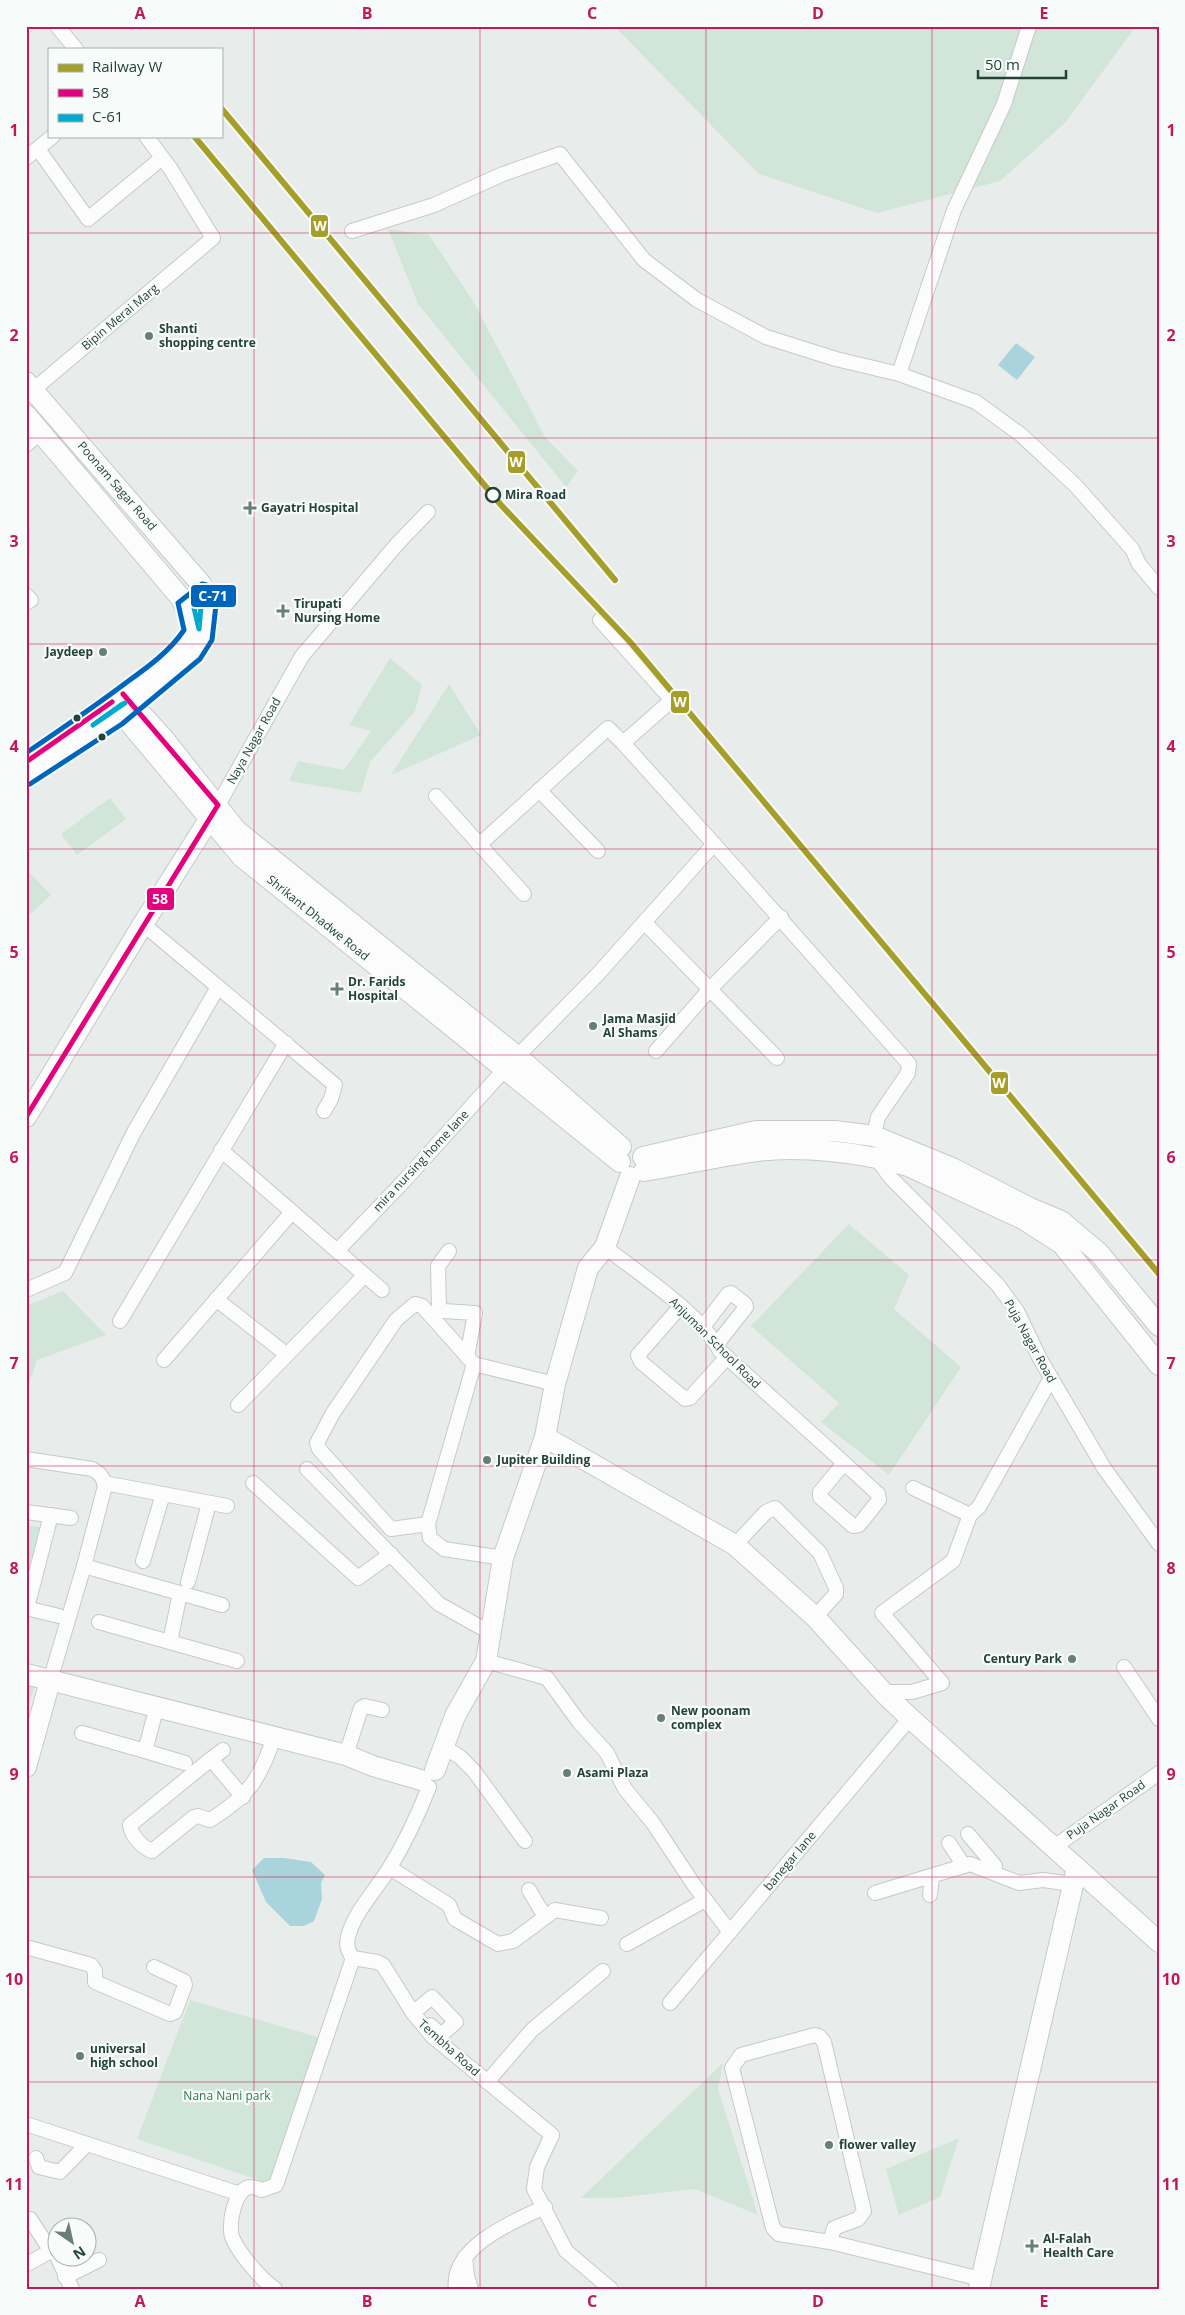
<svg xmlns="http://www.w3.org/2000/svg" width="1185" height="2315" font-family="'Open Sans',sans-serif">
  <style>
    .green { fill: #d1e6d8 }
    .water { fill: #a9d4db }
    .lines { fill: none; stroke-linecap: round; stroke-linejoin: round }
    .street-casing { stroke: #c5cac8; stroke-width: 16 }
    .secondary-casing { stroke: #c3cbc8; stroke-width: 22 }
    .street { stroke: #fcfcfc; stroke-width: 14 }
    .secondary { stroke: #fcfcfc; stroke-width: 20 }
    .bus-1-casing { stroke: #f7fbf9; stroke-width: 9 }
    .bus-2-casing { stroke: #f7fbf9; stroke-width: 9 }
    .bus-3-casing { stroke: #f7fbf9; stroke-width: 9 }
    .bus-1 { stroke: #e5007d; stroke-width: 5 }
    .bus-2 { stroke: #00a9ce; stroke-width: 5 }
    .bus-3 { stroke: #0065bd; stroke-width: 5 }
    .rail-1-casing { stroke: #f7fbf9; stroke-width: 10 }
    .rail-1 { stroke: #a59e28; stroke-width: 6 }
    .grid { fill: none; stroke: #c2185b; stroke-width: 1; stroke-opacity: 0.55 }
    .poi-dot { fill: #697e78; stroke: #f7fbf9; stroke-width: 2 }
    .stop-dot { fill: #f7fbf9; stroke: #24423a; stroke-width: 2.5 }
    .bus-dot { fill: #24423a; stroke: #f7fbf9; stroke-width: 2 }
    .labels { text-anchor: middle; stroke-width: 4.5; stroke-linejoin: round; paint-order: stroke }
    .street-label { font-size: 12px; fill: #24423a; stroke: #f7fbf9 }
    .poi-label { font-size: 12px; font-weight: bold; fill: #24423a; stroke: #f7fbf9; text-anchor: start }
    .stop-label { font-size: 12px; font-weight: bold; fill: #24423a; stroke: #f7fbf9; text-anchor: start }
    .park-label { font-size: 12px; fill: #2d7a4b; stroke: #f7fbf9 }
    .line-badge { stroke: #f7fbf9; stroke-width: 2 }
    .badge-label { font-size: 14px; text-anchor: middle; font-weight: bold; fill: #fff }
    .neatline { fill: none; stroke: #c2185b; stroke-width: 2 }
    .grid-label { font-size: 16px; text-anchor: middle; font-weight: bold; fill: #c2185b }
  </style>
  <rect width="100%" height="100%" fill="#e8edeb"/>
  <!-- green -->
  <g class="green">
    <path d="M 618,26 L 1136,26 L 1065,123 L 1000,181 L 877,213 L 759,174 L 617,29 Z"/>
    <path d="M 388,229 L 429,235 L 473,301 L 545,437 L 578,471 L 566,487 L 418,304 Z"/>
    <path d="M 390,658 L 422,685 L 415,711 L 370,762 L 361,793 L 289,781 L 298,761 L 344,770 L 371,731 L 349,725 Z"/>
    <path d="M 449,684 L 481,735 L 391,775 Z"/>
    <path d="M 110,798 L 126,819 L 77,855 L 61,834 Z"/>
    <path d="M 26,869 L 51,895 L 26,918 Z"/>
    <path d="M 849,1224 L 909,1275 L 894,1309 L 961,1367 L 889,1475 L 821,1422 L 839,1403 L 751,1326 Z"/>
    <path d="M 63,1291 L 106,1335 L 37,1360 L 26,1392 L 26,1306 Z"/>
    <path d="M 26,1525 L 40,1527 L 26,1577 Z"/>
    <path d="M 26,1682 L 35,1684 L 26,1716 Z"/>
    <path d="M 190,2000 L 321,2038 L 270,2184 L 137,2139 Z"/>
    <path d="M 723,2063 L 718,2089 L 758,2215 L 695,2189 L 615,2198 L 581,2198 Z"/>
    <path d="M 959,2138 L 940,2197 L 899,2215 L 886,2169 Z"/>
  </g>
  <!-- water -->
  <g class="water">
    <path d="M 1016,343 L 1035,357 L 1017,380 L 998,365 Z"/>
    <path d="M 264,1858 L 284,1858 L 311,1862 L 325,1875 L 321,1883 L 322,1899 L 314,1921 L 304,1926 L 290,1926 L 266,1902 L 252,1870 Z"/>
  </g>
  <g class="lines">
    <!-- street casing -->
    <g class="street-casing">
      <g id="street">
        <path d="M 57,26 L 76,49"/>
        <path d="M 38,149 L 88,219 L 162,158"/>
        <path d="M 26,158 L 53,136"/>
        <path d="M 352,231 L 434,205 L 503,174 L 560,154 L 644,260 L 697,300 L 766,337 L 836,359 L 899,374 L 976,402 L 1020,434 L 1075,485 L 1132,549 L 1139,564 L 1159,588"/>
        <path d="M 899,374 L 954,210 L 1004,104 L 1029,26"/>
        <path d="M 26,396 L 213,238 L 170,168 L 146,136"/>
        <path d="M 26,445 L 41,432"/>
        <path d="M 26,595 L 31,600 L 26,603"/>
        <path d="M 600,620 L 672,700 L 623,743 L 714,844"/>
        <path d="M 539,790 L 598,851"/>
        <path d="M 436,796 L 524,894"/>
        <path d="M 218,805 L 302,656 L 398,543 L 428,512"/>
        <path d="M 479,845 L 608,728 L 623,743"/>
        <path d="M 644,922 L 777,1058"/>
        <path d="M 143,924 L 335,1085 L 331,1099 L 324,1111"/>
        <path d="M 656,1051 L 710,989 L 781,917"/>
        <path d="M 221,1150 L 382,1290"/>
        <path d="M 874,1155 L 891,1178 L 997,1284 L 1017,1311 L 1040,1359 L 1104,1468 L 1159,1544"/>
        <path d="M 605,1247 C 638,1273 701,1314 720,1351 C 773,1399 826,1446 878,1494 L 879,1500 L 859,1525 L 853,1526 L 820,1497 L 820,1492 L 844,1463"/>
        <path d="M 337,1251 L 404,1181 L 505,1069 L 598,974 L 714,844 L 909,1064 L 908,1073 L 878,1117 L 874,1136"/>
        <path d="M 449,1251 L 438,1266 L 439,1308 L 443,1311 L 475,1313 L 467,1357"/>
        <path d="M 26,1290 L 65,1273 L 134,1132 L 218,987"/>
        <path d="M 216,1299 L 286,1354"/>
        <path d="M 681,1306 L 638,1355 L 641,1362 L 685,1399 L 690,1398 L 727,1357"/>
        <path d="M 120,1321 L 286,1043"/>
        <path d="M 702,1328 L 728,1294 L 731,1293 L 745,1304 L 746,1307 L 717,1344"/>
        <path d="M 164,1360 L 292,1212"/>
        <path d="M 238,1405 L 364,1276"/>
        <path d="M 26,1459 L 92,1469 C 100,1473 103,1477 105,1486 L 84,1566 L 50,1681"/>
        <path d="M 307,1469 L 439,1604 L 491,1633"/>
        <path d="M 104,1483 L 227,1506"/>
        <path d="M 253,1483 L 358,1578 L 391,1554"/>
        <path d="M 913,1488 L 970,1515 L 979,1507 L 1051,1378"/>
        <path d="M 26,1512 L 71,1518"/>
        <path d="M 428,1524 L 391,1529 L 319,1449 L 317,1443 L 333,1413 L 396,1320 L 415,1304 L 422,1306 L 474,1364"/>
        <path d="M 735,1545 L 766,1512 L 775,1508 L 820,1553 L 836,1588 L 836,1594 L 815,1617"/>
        <path d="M 503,1558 L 444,1549 L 430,1538 L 428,1524 L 474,1364 L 555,1384"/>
        <path d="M 143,1561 L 163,1494"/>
        <path d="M 84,1566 L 222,1605"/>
        <path d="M 188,1582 L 209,1503"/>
        <path d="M 26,1608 L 59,1616"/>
        <path d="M 27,1608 L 51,1515"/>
        <path d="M 99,1622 L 237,1661"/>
        <path d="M 170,1642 L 180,1593"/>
        <path d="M 486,1661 L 547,1678 L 579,1722 L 607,1753 L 625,1789 L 653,1823 L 694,1885 L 730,1932"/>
        <path d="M 1124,1667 L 1159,1719"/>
        <path d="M 883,1692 L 912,1692 L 942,1683 L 882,1613 L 953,1561 L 970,1515"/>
        <path d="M 82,1733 L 145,1751 L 157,1706"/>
        <path d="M 444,1747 L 460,1757 L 474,1771 L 525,1841"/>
        <path d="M 145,1751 L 185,1763"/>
        <path d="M 346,1755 L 361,1708 L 365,1706 L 382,1710"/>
        <path d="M 211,1759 L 223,1750"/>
        <path d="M 429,1787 C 418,1815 406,1841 390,1867 C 377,1889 354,1912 348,1937 C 346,1945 348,1952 353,1958 L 377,1962 L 383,1965 L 413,2013 L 432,2036 L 552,2135 L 537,2167 L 534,2189 L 566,2251 L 611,2289"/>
        <path d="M 243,1797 L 211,1759 L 130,1825 C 131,1836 143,1848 152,1851 L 194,1817 L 198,1816 L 210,1820 C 249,1796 260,1779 274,1737"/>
        <path d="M 968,1834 L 995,1866 L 992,1872"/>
        <path d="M 949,1843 L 964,1866"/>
        <path d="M 1054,1847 L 1159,1773"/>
        <path d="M 390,1868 L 449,1905 L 455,1919 L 498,1944 L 513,1941 L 555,1910 L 601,1918"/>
        <path d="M 529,1890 L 545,1917"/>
        <path d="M 875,1893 L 970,1864 L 1019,1883 L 1043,1880 L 1072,1884"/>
        <path d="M 930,1895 L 932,1876"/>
        <path d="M 627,1944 L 705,1900"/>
        <path d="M 26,1947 L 91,1965 L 95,1971 L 95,1982 L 170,2014 L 175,2012 L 185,1985 L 184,1981 L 154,1967"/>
        <path d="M 670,2003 L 910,1718"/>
        <path d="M 413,2013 L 432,1997 L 456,2022 L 441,2035 L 430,2025"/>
        <path d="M 487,2082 L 532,2030 L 603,1971"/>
        <path d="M 26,2124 L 240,2194"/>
        <path d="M 36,2158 L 39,2167 L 60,2172 L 87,2144"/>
        <path d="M 26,2219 L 30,2219 L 49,2248 L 49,2252 L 27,2264"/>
        <path d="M 830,2242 L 834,2228 L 858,2219 L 864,2211 L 824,2042 L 819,2036 L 815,2035 L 741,2055 L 732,2068 L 773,2228 L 779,2234 L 830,2242 L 981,2279"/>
        <path d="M 465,2257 L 467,2276 L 471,2289"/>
        <path d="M 58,2258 L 72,2289"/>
        <path d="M 65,2277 L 99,2260"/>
        <path d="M 275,2289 C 261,2279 240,2255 233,2239 C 227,2228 234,2187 251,2187 C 254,2187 259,2189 262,2190 L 276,2185 L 353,1958"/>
        <path d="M 456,2289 C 450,2247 514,2221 545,2207"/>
      </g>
    </g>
    <!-- secondary casing -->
    <g class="secondary-casing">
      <g id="secondary">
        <path d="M 26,382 L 201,584 L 209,606 L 205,639 L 195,654 L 118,718 L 26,778"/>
        <path d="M 26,415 L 180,597 C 186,608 194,621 191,633 C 185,656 53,743 26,762"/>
        <path d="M 123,694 L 164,739 L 236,830 L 518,1057 L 621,1147"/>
        <path d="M 112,702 L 242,857 L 620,1162"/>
        <path d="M 26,1117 L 143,924 L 215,810"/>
        <path d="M 643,1157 L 756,1131 L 835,1131 L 874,1136 L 952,1168 L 1030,1208 L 1061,1221 L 1099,1253 L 1159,1326"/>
        <path d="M 644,1171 C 681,1165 719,1156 757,1151 C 800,1145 866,1153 908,1166 L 1023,1219 L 1062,1244 L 1159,1365"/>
        <path d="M 545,1437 L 735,1545 L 815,1617 L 883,1692 L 910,1718 L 1159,1942"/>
        <path d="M 26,1674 L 346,1755 L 373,1766 L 421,1780"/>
        <path d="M 26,1767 L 50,1681"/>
        <path d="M 435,1770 L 455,1716 L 486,1661 L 503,1558 L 545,1437 L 555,1384 L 588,1268 L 605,1247 L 630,1177"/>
        <path d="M 979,2289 L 1077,1868"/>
      </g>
    </g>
    <!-- street -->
    <use href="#street" class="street"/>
    <!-- secondary -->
    <use href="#secondary" class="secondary"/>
    <!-- bus-1 casing -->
    <g class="bus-1-casing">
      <g id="bus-1">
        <path d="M 26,762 L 112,702"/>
        <path d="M 26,1117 L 218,805 L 123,694"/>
      </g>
    </g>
    <!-- bus-2 casing -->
    <g class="bus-2-casing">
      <g id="bus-2">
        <path d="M 201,604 L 201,607 L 199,629 L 194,608 Z"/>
        <path d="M 125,703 L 93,725 L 121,705 Z"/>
      </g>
    </g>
    <!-- bus-3 casing -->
    <g class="bus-3-casing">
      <path id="bus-3" d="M 26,753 C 60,730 94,707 127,682 C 148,667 170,651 184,630 L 178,603 L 202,584 L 210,586 L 216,605 L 212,640 L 200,659 L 122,724 L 30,784"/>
    </g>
    <!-- bus-1 -->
    <use href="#bus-1" class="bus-1"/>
    <!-- bus-2 -->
    <use href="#bus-2" class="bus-2"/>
    <!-- bus-3 -->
    <use href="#bus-3" class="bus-3"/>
    <!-- rail-1 casing -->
    <g class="rail-1-casing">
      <g id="rail-1">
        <path d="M 221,108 L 615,580"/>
        <path d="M 194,136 L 501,505 L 631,643 L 1159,1274"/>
      </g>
    </g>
    <!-- rail-1 -->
    <use href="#rail-1" class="rail-1"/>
  </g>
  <!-- grid -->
  <path class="grid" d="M 254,26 L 254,2289M 480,26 L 480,2289M 706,26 L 706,2289M 932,26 L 932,2289M 26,233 L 1159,233M 26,438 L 1159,438M 26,644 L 1159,644M 26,849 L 1159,849M 26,1055 L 1159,1055M 26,1260 L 1159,1260M 26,1466 L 1159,1466M 26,1671 L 1159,1671M 26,1877 L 1159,1877M 26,2082 L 1159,2082"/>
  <!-- markers -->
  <g class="poi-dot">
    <circle cx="149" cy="336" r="5"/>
    <path d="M247.5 500.5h5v5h5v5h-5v5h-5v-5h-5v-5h5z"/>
    <path d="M280.5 603.5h5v5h5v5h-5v5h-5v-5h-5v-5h5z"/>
    <circle cx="103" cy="652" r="5"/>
    <path d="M334.5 981.5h5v5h5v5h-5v5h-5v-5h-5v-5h5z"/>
    <circle cx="593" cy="1026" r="5"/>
    <circle cx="487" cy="1460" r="5"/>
    <circle cx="1072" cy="1659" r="5"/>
    <circle cx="661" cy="1718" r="5"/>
    <circle cx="567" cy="1773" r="5"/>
    <circle cx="80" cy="2056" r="5"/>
    <circle cx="829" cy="2145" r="5"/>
    <path d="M1029.5 2238.5h5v5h5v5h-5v5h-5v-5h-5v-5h5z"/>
  </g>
  <circle class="stop-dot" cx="493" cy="495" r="7"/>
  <g class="bus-dot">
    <circle cx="77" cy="718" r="4.5"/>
    <circle cx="102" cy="737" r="4.5"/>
  </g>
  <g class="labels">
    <!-- street labels -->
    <g class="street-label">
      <text transform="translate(120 317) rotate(-40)" y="4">Bipin Merai Marg</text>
      <text transform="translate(117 486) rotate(49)" y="4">Poonam Sagar Road</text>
      <text transform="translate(254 741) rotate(-61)" y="4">Naya Nagar Road</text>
      <text transform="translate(318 918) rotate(39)" y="4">Shrikant Dhadwe Road</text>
      <text transform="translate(421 1161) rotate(-47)" y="4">mira nursing home lane</text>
      <text transform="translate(1030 1341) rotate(61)" y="4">Puja Nagar Road</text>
      <text transform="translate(715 1343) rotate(45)" y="4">Anjuman School Road</text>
      <text transform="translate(1106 1810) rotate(-35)" y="4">Puja Nagar Road</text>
      <text transform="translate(790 1861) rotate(-50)" y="4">banegar lane</text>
      <text transform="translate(449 2048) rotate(42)" y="4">Tembha Road</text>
    </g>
    <!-- poi labels -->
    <g class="poi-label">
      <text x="159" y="333">Shanti<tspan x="159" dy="14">shopping centre</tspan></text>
      <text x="261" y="512">Gayatri Hospital</text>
      <text x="294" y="608">Tirupati<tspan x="294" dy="14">Nursing Home</tspan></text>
      <text x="93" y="656" text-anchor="end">Jaydeep</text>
      <text x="348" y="986">Dr. Farids<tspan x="348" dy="14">Hospital</tspan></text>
      <text x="603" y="1023">Jama Masjid<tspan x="603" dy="14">Al Shams</tspan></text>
      <text x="497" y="1464">Jupiter Building</text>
      <text x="1062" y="1663" text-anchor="end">Century Park</text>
      <text x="671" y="1715">New poonam<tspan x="671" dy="14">complex</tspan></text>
      <text x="577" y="1777">Asami Plaza</text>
      <text x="90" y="2053">universal<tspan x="90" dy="14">high school</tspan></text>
      <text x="839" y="2149">flower valley</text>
      <text x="1043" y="2243">Al-Falah<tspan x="1043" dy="14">Health Care</tspan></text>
    </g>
    <!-- stop labels -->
    <g class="stop-label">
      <text x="505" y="499">Mira Road</text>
    </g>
    <!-- park labels -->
    <g class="park-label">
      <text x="227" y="2100">Nana Nani park</text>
    </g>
  </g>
  <g class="line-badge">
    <rect x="310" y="214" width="19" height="24" rx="5" fill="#a59e28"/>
    <rect x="507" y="450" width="19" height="24" rx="5" fill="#a59e28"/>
    <rect x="190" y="584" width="47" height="24" rx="5" fill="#0065bd"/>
    <rect x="670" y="690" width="20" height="24" rx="5" fill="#a59e28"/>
    <rect x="146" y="887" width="29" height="24" rx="5" fill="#e5007d"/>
    <rect x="990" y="1071" width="19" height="24" rx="5" fill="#a59e28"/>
  </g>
  <g class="badge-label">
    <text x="320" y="231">W</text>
    <text x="516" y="467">W</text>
    <text x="213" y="601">C-71</text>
    <text x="680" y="707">W</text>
    <text x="160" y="904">58</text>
    <text x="999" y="1088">W</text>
  </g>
  <!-- border -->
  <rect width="1185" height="2315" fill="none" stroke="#f7fbf9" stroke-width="55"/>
  <!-- legend -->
  <rect x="48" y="48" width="175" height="90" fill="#f7fbf9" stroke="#a3b1ad"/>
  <rect x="58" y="64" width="25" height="8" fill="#a59e28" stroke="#a3b1ad"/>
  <text x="92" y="72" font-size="15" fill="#24423a">Railway W</text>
  <rect x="58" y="89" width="25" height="8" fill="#e5007d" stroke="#a3b1ad"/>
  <text x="92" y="98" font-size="15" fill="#24423a">58</text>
  <rect x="58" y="114" width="25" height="8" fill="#00a9ce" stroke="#a3b1ad"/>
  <text x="92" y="122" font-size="15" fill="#24423a">C-61</text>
  <!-- north arrow -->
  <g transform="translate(72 2242) rotate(146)"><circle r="24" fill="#f7fbf9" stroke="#a3b1ad"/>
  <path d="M0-4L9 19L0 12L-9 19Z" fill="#697e78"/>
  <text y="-8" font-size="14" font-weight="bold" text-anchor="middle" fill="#24423a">N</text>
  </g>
  <!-- scale -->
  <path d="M978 70v8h88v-8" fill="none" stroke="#24423a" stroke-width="2.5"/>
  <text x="985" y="70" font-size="15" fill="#24423a" stroke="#f7fbf9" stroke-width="4" paint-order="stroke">50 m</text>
  <rect x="28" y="28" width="1130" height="2260" class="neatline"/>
  <g class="grid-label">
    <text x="140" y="19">A</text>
    <text x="367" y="19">B</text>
    <text x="592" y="19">C</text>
    <text x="818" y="19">D</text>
    <text x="1044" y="19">E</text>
    <text x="14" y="136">1</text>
    <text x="1171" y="136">1</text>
    <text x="14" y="341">2</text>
    <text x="1171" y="341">2</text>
    <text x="14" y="547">3</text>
    <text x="1171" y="547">3</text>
    <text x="14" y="752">4</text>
    <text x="1171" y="752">4</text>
    <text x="14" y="958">5</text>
    <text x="1171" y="958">5</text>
    <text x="14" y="1163">6</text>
    <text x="1171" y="1163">6</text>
    <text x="14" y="1369">7</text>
    <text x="1171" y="1369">7</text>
    <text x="14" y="1574">8</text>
    <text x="1171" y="1574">8</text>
    <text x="14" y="1780">9</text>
    <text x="1171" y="1780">9</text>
    <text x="14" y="1985">10</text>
    <text x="1171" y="1985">10</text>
    <text x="14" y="2190">11</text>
    <text x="1171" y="2190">11</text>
    <text x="140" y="2307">A</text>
    <text x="367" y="2307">B</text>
    <text x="592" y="2307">C</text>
    <text x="818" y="2307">D</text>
    <text x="1044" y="2307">E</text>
  </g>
</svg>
